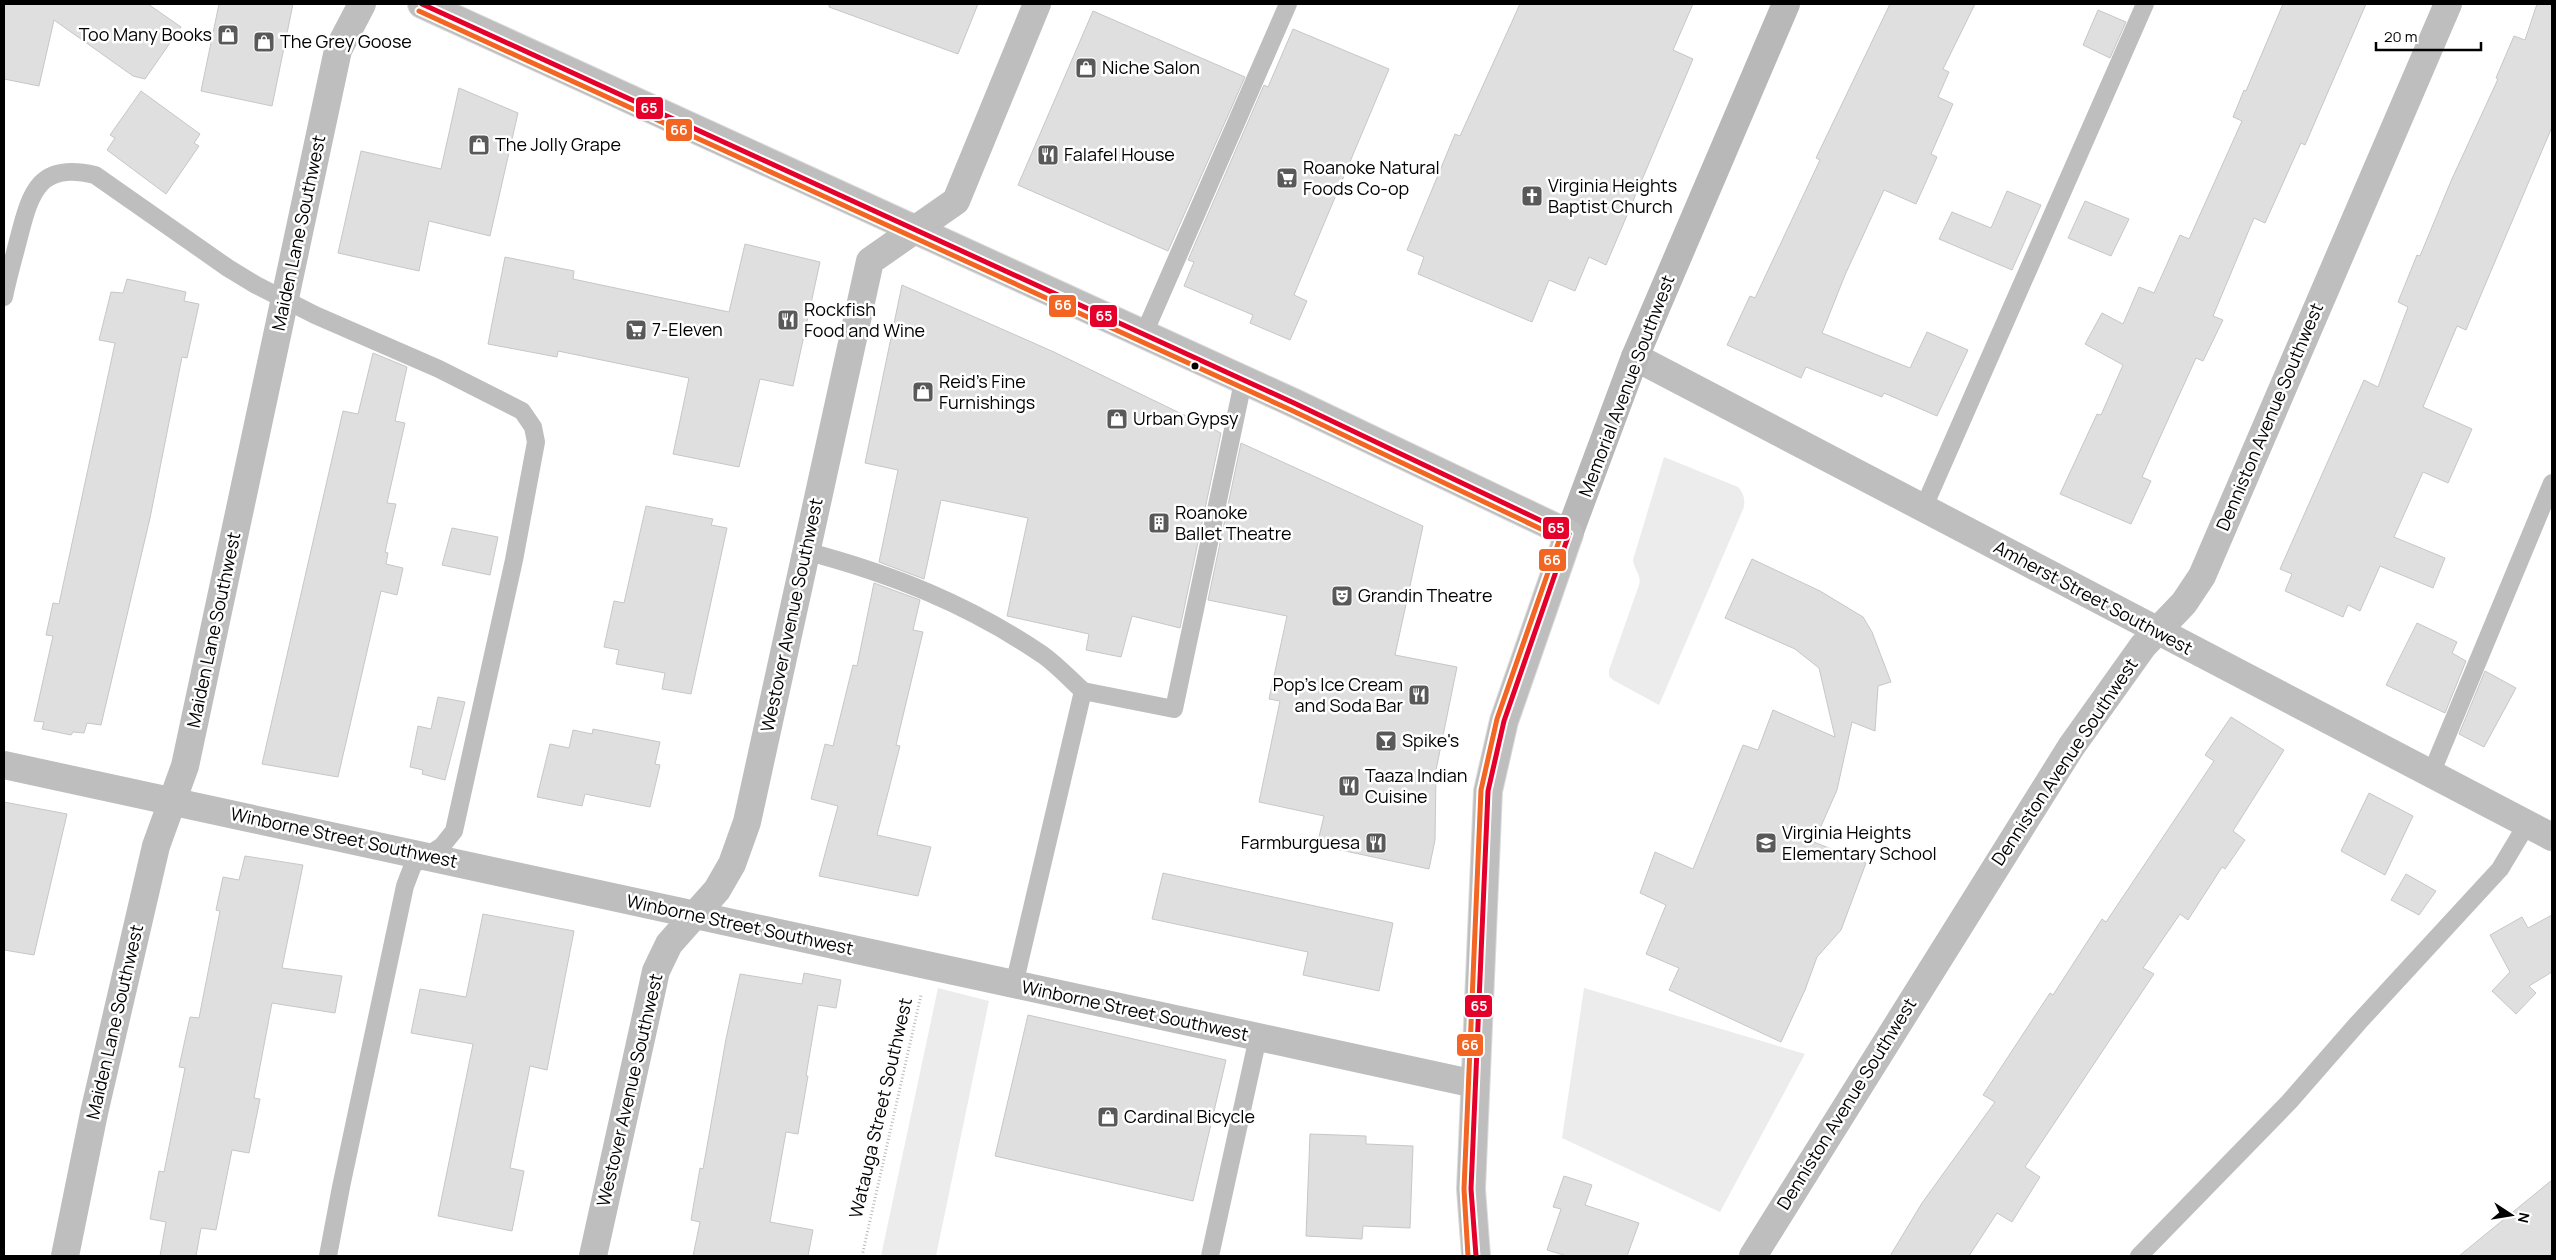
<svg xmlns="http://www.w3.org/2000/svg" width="2556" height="1260" font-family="Manrope,sans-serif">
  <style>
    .green { fill: #ececec }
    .building { fill: #dfdfdf; stroke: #c7c7c7 }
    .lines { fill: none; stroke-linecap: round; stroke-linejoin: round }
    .primary-casing { stroke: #dbdbdb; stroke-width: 30 }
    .path { stroke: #b9b9b9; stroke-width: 3; stroke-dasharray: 1 2.5; stroke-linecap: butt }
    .lane { stroke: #bebebe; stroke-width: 18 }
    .street { stroke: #bebebe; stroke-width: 28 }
    .secondary { stroke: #b8b8b8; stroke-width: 28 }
    .primary { stroke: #bebebe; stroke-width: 28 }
    .bus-1-casing { stroke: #fff; stroke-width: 9 }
    .bus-2-casing { stroke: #fff; stroke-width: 9 }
    .bus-1 { stroke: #e4002b; stroke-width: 5 }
    .bus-2 { stroke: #f26522; stroke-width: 5 }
    .bus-dot { fill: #000; stroke: #fff; stroke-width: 2 }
    .labels { text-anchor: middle; stroke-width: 5; stroke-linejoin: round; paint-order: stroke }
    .poi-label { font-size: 18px; fill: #000; stroke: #fff; text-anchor: start }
    .street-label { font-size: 18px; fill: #000; stroke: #fff }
    .line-badge { stroke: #fff; stroke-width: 2 }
    .badge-label { font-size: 14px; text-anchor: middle; font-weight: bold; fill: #fff }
  </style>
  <rect width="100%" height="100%" fill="#fff"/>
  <!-- green -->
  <g class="green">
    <path d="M 1664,457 L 1738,487 C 1744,494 1745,499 1744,507 L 1659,705 L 1613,680 L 1609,676 L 1609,670 L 1639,585 C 1642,575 1634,570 1633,560 Z"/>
    <path d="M 938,988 L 989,1001 L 936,1256 L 881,1256 Z"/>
    <path d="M 1584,988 L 1805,1054 L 1720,1212 L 1562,1138 Z"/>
  </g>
  <!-- building -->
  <g class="building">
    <path d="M 4,4 L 148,4 L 181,27 L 145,79 L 133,76 L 54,20 L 39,86 L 4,79 Z"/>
    <path d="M 219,4 L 293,4 L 272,106 L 201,91 Z"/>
    <path d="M 829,4 L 978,4 L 958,54 L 829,7 Z"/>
    <path d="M 1520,4 L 1693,4 L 1673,50 L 1693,59 L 1606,265 L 1589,257 L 1575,291 L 1549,280 L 1532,322 L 1418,274 L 1424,257 L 1407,250 L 1455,134 L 1460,136 Z"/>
    <path d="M 1890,4 L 1975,4 L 1943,69 L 1949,72 L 1938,97 L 1953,104 L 1931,154 L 1937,157 L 1916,204 L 1884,190 L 1845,275 L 1822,333 L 1910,368 L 1927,332 L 1968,350 L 1937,416 L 1884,393 L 1882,397 L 1806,367 L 1801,378 L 1727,345 L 1750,296 L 1755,298 L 1820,160 L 1816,158 Z"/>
    <path d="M 2283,4 L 2366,4 L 2305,145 L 2301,143 L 2265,223 L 2254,218 L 2213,316 L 2223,320 L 2203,361 L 2196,358 L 2142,477 L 2151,481 L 2131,524 L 2060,494 L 2097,414 L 2101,415 L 2123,365 L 2085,344 L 2102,313 L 2123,324 L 2139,287 L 2154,293 L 2180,235 L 2189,239 L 2242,121 L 2233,117 L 2244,90 L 2246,91 Z"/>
    <path d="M 2537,4 L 2552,4 L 2552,127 L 2466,330 L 2457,326 L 2423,407 L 2472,429 L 2448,483 L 2423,472 L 2394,537 L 2445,558 L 2433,588 L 2380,566 L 2360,611 L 2348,605 L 2343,617 L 2285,591 L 2292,574 L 2280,569 L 2364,380 L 2378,387 L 2408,307 L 2398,302 L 2417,255 L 2420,256 L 2451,181 L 2498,79 L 2496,78 L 2514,36 L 2525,40 Z"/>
    <path d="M 2098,10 L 2126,22 L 2110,58 L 2083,45 Z"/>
    <path d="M 1093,11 L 1245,77 L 1168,251 L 1018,185 Z"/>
    <path d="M 1293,29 L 1389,69 L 1294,295 L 1307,301 L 1290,340 L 1250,323 L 1253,315 L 1184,286 L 1194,262 L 1188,260 L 1264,85 L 1268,87 Z"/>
    <path d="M 459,88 L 518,113 L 490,236 L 429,221 L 419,271 L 338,253 L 361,151 L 441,169 Z"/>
    <path d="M 141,91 L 200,134 L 194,143 L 199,146 L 166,194 L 107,150 L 115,138 L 110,135 Z"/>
    <path d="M 2007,191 L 2041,205 L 2012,270 L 1939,239 L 1952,212 L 1991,228 Z"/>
    <path d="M 2085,201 L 2129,219 L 2111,256 L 2068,238 Z"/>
    <path d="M 745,244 L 820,262 L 793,386 L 760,379 L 739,467 L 673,454 L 689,378 L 558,351 L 557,357 L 488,344 L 505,257 L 574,271 L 573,279 L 729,312 Z"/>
    <path d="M 127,279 L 186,292 L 184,301 L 199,304 L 187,358 L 182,357 L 150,518 L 101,725 L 87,723 L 84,733 L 73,732 L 71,735 L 42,729 L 44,722 L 34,721 L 53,636 L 46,635 L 53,603 L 59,604 L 115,343 L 99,340 L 111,292 L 123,293 Z"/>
    <path d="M 902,285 L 1054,352 L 1221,433 L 1180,628 L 1132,616 L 1121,657 L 1086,650 L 1089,634 L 1007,616 L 1028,518 L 941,500 L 924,579 L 879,562 L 898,470 L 865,463 Z"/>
    <path d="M 373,353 L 407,367 L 395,421 L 405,423 L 387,503 L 396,504 L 385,552 L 388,553 L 386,564 L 403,568 L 397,595 L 381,591 L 338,777 L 262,764 L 343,411 L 358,414 Z"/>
    <path d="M 1241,443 L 1423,526 L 1395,655 L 1457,667 L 1436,770 L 1435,840 L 1429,869 L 1317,845 L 1324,816 L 1259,802 L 1280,701 L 1269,699 L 1287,616 L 1208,600 Z"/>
    <path d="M 646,506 L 713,519 L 711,525 L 727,528 L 691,694 L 662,689 L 665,673 L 616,664 L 619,650 L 604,647 L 614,601 L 624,603 Z"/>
    <path d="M 452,528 L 498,537 L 490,575 L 442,565 Z"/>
    <path d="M 1752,559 L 1820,591 L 1863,617 L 1872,632 L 1891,682 L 1878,686 L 1875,731 L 1852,722 L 1837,790 L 1814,842 L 1866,863 L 1841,930 L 1817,957 L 1805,990 L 1781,1042 L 1669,990 L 1679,968 L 1646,954 L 1666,905 L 1640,893 L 1655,852 L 1693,869 L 1743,745 L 1758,750 L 1773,710 L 1835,737 L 1819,668 L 1795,649 L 1725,618 Z"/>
    <path d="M 874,583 L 920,600 L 913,630 L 923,632 L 896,745 L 900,746 L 877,835 L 931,847 L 918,896 L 819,876 L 838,806 L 811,799 L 825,744 L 833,746 L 853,665 L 857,666 Z"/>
    <path d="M 2417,623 L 2457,642 L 2452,653 L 2466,661 L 2445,713 L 2386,685 Z"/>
    <path d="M 2485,671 L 2516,688 L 2484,747 L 2459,734 Z"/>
    <path d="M 438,697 L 465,702 L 445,780 L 422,774 L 423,770 L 410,767 L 418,726 L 431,729 Z"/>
    <path d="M 2231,717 L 2284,750 L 2233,831 L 2245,840 L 2225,869 L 2222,867 L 2188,920 L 2180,914 L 2143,968 L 2154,974 L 2025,1167 L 2040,1177 L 2012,1222 L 1997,1213 L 1969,1256 L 1890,1256 L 1922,1203 L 1995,1102 L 1983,1095 L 2050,993 L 2053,995 L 2102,919 L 2106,922 L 2214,761 L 2205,755 Z"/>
    <path d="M 593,729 L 660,742 L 655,764 L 660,765 L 650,807 L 585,794 L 582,806 L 537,797 L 550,744 L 569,748 L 573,730 L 592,734 Z"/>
    <path d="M 2369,793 L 2413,816 L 2385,875 L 2341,851 Z"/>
    <path d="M 4,802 L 67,814 L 34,955 L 4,950 Z"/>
    <path d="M 245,856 L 303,865 L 282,968 L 342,976 L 335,1013 L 272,1003 L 254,1098 L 260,1099 L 249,1153 L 232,1150 L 216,1230 L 201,1228 L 196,1256 L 160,1256 L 166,1222 L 150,1219 L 159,1171 L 164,1172 L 185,1068 L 179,1067 L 190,1017 L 199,1018 L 220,911 L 216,910 L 223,877 L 239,880 Z"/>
    <path d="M 1163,873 L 1393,923 L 1379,991 L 1303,975 L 1308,952 L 1152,919 Z"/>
    <path d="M 2406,874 L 2436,891 L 2419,915 L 2391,900 Z"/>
    <path d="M 483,914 L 574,931 L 547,1070 L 530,1066 L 510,1168 L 524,1171 L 512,1231 L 438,1216 L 473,1044 L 411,1033 L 420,989 L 466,997 Z"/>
    <path d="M 2552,915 L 2552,972 L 2529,986 L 2536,993 L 2516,1014 L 2492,991 L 2510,972 L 2490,935 L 2522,917 L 2528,928 Z"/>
    <path d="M 804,973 L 841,980 L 836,1008 L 818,1005 L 806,1076 L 808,1076 L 798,1134 L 786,1132 L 770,1222 L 813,1230 L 808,1256 L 693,1256 L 700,1222 L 691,1220 L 700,1168 L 703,1169 L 726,1039 L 740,974 L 802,984 Z"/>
    <path d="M 1028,1015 L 1226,1060 L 1193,1201 L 995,1156 Z"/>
    <path d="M 1310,1134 L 1366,1136 L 1366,1144 L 1413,1146 L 1410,1228 L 1363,1226 L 1362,1239 L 1306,1236 Z"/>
    <path d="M 1564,1176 L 1592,1185 L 1585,1205 L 1639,1223 L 1627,1256 L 1567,1256 L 1547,1250 L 1561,1209 L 1553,1207 Z"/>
    <path d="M 2552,1180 L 2552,1256 L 2459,1256 Z"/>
  </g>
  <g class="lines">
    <!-- primary casing -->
    <g class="primary-casing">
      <path id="primary" d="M 422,4 L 1294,403 L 1569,534 L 1504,721 L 1488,791 L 1471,1189 L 1476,1256"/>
    </g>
    <!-- path -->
    <path class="path" d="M 862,1256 L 921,995"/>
    <!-- lane -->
    <g class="lane">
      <path d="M 4,297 C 8,277 14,257 19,237 C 31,190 40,162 95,175 L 228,268 L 256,285 L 315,315 L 439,369 L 522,411 L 533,427 L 536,442 L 514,560 L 454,831 L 442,846 L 413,865 L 405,886 L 341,1187 L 328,1256"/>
      <path d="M 1143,336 L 1288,4"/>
      <path d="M 1923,509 L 2145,4"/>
      <path d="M 805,551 C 892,574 968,604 1043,655 C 1057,665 1070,679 1083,691 L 1014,985"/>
      <path d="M 1083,691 L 1174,709 L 1243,382"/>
      <path d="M 2431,774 L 2552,483"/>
      <path d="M 1210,1256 L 1258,1037"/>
      <path d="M 2139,1256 L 2289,1102 L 2358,1023 L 2500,869 L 2527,824"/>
    </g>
    <!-- street -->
    <g class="street">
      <path d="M 1635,357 L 2552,837"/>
      <path d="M 4,765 L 1475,1084"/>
      <path d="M 65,1256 L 94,1113 L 156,846 L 185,766 L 338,50 L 362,4"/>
      <path d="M 593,1256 L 656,971 L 669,944 L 717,890 L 732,864 L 747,822 L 870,261 L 956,201 L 1037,4"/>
      <path d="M 1753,1256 L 2071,747 L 2143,646 L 2184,603 L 2202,576 L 2448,4"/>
    </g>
    <!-- secondary -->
    <path class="secondary" d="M 1569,534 L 1635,357 L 1786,4"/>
    <!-- primary -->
    <use href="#primary" class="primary"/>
    <!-- bus-1 casing -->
    <g class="bus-1-casing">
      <path id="bus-1" d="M 422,4 L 1294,403 L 1569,534 L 1504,721 L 1488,791 L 1471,1189 L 1476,1256"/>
    </g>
    <!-- bus-2 casing -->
    <g class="bus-2-casing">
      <path id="bus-2" d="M 419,11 L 1291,410 L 1560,538 L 1497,719 L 1481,790 L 1464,1189 L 1468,1256"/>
    </g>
    <!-- bus-1 -->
    <use href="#bus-1" class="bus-1"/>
    <!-- bus-2 -->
    <use href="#bus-2" class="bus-2"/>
  </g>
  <!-- icons -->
  <defs>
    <g id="shop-square" transform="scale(1.125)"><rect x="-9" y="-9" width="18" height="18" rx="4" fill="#595959" stroke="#fff"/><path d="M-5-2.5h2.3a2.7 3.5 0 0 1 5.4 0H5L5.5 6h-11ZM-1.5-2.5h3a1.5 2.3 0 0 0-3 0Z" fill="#fff"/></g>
    <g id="restaurant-square" transform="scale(1.125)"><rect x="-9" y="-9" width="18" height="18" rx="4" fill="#595959" stroke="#fff"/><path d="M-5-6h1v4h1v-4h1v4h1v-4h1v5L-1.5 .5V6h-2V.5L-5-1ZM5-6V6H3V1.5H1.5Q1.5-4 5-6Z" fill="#fff"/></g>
    <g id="supermarket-square" transform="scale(1.125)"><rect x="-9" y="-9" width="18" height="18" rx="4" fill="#595959" stroke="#fff"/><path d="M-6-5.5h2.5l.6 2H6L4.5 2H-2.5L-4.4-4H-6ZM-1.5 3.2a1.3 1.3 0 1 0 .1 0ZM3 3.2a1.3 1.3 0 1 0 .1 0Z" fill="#fff"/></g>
    <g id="church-square" transform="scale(1.125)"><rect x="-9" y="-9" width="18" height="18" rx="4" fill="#595959" stroke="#fff"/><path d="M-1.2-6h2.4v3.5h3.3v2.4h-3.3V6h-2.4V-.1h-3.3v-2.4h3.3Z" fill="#fff"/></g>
    <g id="building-square" transform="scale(1.125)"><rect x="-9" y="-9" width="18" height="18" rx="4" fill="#595959" stroke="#fff"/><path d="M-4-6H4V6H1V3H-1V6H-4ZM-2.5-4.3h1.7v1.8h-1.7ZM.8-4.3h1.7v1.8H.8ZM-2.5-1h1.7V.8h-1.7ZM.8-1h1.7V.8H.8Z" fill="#fff"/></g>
    <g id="theatre-square" transform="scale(1.125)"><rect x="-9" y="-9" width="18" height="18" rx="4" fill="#595959" stroke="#fff"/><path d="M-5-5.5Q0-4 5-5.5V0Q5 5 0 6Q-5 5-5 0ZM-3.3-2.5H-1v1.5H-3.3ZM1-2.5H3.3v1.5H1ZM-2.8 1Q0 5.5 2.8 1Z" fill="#fff"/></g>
    <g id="bar-square" transform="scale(1.125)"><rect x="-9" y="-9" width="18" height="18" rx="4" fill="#595959" stroke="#fff"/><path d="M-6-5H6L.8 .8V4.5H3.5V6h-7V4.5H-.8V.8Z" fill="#fff"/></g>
    <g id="school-square" transform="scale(1.125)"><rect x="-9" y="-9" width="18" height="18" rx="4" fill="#595959" stroke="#fff"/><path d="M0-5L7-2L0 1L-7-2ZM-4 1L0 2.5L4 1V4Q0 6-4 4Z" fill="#fff"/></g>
  </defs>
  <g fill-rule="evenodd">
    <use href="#shop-square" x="228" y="35"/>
    <use href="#shop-square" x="264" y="42"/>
    <use href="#shop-square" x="1086" y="68"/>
    <use href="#shop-square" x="479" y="145"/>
    <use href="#restaurant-square" x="1048" y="155"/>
    <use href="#supermarket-square" x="1287" y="178"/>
    <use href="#church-square" x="1532" y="196"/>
    <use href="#restaurant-square" x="788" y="320"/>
    <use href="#supermarket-square" x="636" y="330"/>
    <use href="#shop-square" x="923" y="392"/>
    <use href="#shop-square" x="1117" y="419"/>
    <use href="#building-square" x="1159" y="523"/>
    <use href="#theatre-square" x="1342" y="596"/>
    <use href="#restaurant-square" x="1419" y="695"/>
    <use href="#bar-square" x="1386" y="741"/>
    <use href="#restaurant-square" x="1349" y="786"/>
    <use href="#restaurant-square" x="1376" y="843"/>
    <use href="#school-square" x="1766" y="843"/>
    <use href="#shop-square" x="1108" y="1117"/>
  </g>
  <!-- markers -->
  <circle class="bus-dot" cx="1195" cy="366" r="4.5"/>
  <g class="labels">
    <!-- poi labels -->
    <g class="poi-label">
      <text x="212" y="41" text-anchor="end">Too Many Books</text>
      <text x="280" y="48">The Grey Goose</text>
      <text x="1102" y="74">Niche Salon</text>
      <text x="495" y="151">The Jolly Grape</text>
      <text x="1064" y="161">Falafel House</text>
      <text x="1303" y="174">Roanoke Natural<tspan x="1303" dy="21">Foods Co-op</tspan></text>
      <text x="1548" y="192">Virginia Heights<tspan x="1548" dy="21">Baptist Church</tspan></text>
      <text x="804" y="316">Rockfish<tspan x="804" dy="21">Food and Wine</tspan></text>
      <text x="652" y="336">7-Eleven</text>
      <text x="939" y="388">Reid's Fine<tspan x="939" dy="21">Furnishings</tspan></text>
      <text x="1133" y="425">Urban Gypsy</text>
      <text x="1175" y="519">Roanoke<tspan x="1175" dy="21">Ballet Theatre</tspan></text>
      <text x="1358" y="602">Grandin Theatre</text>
      <text x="1403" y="691" text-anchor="end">Pop's Ice Cream<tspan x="1403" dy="21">and Soda Bar</tspan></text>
      <text x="1402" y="747">Spike's</text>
      <text x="1365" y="782">Taaza Indian<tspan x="1365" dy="21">Cuisine</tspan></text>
      <text x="1782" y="839">Virginia Heights<tspan x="1782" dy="21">Elementary School</tspan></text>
      <text x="1360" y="849" text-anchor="end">Farmburguesa</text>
      <text x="1124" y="1123">Cardinal Bicycle</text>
    </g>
    <!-- street labels -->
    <g class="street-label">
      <text transform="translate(299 233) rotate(-78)" y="6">Maiden Lane Southwest</text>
      <text transform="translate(1627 386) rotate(-69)" y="6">Memorial Avenue Southwest</text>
      <text transform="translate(2270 417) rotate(-67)" y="6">Denniston Avenue Southwest</text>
      <text transform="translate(2093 598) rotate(28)" y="6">Amherst Street Southwest</text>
      <text transform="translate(792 615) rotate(-78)" y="6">Westover Avenue Southwest</text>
      <text transform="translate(214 630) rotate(-78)" y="6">Maiden Lane Southwest</text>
      <text transform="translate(2065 762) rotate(-56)" y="6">Denniston Avenue Southwest</text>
      <text transform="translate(344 838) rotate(12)" y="6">Winborne Street Southwest</text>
      <text transform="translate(740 925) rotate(12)" y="6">Winborne Street Southwest</text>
      <text transform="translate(1135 1011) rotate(12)" y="6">Winborne Street Southwest</text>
      <text transform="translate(115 1022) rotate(-77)" y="6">Maiden Lane Southwest</text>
      <text transform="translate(630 1090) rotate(-77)" y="6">Westover Avenue Southwest</text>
      <text transform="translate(1847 1104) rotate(-58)" y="6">Denniston Avenue Southwest</text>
      <text transform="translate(881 1108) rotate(-77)" y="6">Watauga Street Southwest</text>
    </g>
  </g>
  <g class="line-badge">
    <rect x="635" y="96" width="29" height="24" rx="5" fill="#e4002b"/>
    <rect x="665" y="118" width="28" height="24" rx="5" fill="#f26522"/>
    <rect x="1048" y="294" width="29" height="24" rx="5" fill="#f26522"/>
    <rect x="1089" y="304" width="29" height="24" rx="5" fill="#e4002b"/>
    <rect x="1542" y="516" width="28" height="24" rx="5" fill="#e4002b"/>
    <rect x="1538" y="548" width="29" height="24" rx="5" fill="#f26522"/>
    <rect x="1464" y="994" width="29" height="24" rx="5" fill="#e4002b"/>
    <rect x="1456" y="1033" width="28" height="24" rx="5" fill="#f26522"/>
  </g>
  <g class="badge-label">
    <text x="649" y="113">65</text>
    <text x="679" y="135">66</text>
    <text x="1063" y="310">66</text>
    <text x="1104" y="321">65</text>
    <text x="1556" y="533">65</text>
    <text x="1552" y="565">66</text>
    <text x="1479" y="1011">65</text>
    <text x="1470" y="1050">66</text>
  </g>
  <!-- border -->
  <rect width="2556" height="1260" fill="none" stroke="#000000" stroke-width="10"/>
  <!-- north arrow -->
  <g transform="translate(2511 1215) rotate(102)" stroke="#ffffff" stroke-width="4" paint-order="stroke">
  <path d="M0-4L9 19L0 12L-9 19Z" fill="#000000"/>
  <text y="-8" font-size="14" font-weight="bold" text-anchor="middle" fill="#000000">N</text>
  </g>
  <!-- scale -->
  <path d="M2376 42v8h105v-8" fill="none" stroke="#000000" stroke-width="2.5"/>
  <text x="2384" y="42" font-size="15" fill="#000000" stroke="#ffffff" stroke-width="4" paint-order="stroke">20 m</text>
</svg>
